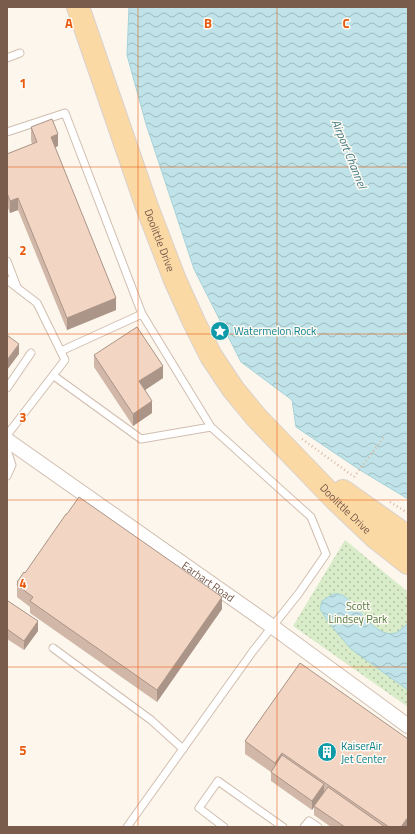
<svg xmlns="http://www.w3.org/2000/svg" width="415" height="834" font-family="'Titillium Web',sans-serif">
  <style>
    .park { fill: url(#park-dots) }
    .water { fill: url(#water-waves); stroke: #a5d3da }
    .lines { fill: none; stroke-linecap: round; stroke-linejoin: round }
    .lane-casing { stroke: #d1beb0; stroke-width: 9 }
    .street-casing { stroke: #d1beb0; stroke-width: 16 }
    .primary-casing { stroke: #dad1cd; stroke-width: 24 }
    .path { stroke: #d9b8a5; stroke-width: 2.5; stroke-dasharray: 1 3; stroke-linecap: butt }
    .lane { stroke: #fff; stroke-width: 7 }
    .street { stroke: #fff; stroke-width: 14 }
    .primary { stroke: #fbd9a5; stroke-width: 22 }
    .wall { fill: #d1b7a8 }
    .shaded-wall { fill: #aa9588 }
    .building { fill: #f3d5c3; stroke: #aa9588 }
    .grid { fill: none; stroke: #e8590c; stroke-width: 1; stroke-opacity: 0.55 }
    .labels { text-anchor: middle; stroke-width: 3; stroke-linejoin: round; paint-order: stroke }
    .street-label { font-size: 11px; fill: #7a5c4d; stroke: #fffaf3 }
    .culture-label { font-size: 11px; fill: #0d838f; stroke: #fffaf3; text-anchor: start }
    .park-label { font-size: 11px; fill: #537a41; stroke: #fffaf3 }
    .water-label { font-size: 12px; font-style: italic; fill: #437c86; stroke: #fffaf3 }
    .grid-label { font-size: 13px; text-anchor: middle; font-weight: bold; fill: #e8590c; stroke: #fffaf3; stroke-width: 3; stroke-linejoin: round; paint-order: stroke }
  </style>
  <defs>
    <pattern id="park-dots" width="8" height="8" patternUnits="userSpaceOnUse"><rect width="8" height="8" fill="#d8ecc9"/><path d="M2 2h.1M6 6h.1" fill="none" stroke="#b4c2a5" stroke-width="1.8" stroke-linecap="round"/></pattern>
    <pattern id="water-waves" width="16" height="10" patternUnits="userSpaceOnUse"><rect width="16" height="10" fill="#bfe3e8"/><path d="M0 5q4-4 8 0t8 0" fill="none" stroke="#a0bbbe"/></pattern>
  </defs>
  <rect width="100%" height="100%" fill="#fdf6ec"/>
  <!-- park -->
  <path class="park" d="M 345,540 L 408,592 L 408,707 L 293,626 Z"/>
  <!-- water -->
  <g class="water">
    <path d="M 129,7 L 408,7 L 408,499 L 360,470 L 296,427 L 292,400 L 241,362 L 194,269 L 146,124 L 127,55 Z"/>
    <path d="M 333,594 C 336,594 340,594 342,595 C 359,604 374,639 396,633 C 400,631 404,626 408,624 L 408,690 L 351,649 L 329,623 L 320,609 L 322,601 Z"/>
  </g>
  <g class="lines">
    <!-- lane casing -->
    <g class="lane-casing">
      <g id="lane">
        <path d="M 7,58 L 20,53"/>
        <path d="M 7,132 L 65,113 L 142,314"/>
        <path d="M 7,261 L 17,287"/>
        <path d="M 7,280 L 37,303 L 65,360 L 7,435"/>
        <path d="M 54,376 L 141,439 L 211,427 L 142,314 L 61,351"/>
        <path d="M 7,388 L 31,353"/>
        <path d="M 7,450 L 12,465 L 7,476"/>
        <path d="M 53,648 L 151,720 L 183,749"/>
        <path d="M 127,827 L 253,651 L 299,593 L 326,554 L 311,517 L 211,427"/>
        <path d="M 224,827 L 199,808 L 218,781 L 283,827"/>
        <path d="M 304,827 L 309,821 L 318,827"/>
      </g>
    </g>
    <!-- street casing -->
    <g class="street-casing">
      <g id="street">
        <path id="s1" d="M 7,440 L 273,627 L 408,726"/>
      </g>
    </g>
    <!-- primary casing -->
    <g class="primary-casing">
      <g id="primary">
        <path id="s2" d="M 78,7 L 147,207 L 175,280 L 194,322 L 211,356 L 233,389 L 256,417 L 336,500 L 375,537 L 408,563"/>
        <path d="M 343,491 L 408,537"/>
      </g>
    </g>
    <!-- path -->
    <g class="path">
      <path d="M 302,439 L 353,476"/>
      <path d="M 354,477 L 384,437"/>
      <path d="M 390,502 L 408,513"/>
    </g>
    <!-- lane -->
    <use href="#lane" class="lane"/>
    <!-- street -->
    <use href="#street" class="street"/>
    <!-- primary -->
    <use href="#primary" class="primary"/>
  </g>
  <!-- wall -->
  <g class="wall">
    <path d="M 31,127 L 58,146 L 55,148 L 116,310 L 67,330 L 18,210 L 10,213 L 7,206 L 7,154 L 32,144 L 31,140 Z"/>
    <path d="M 94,355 L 163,378 L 145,390 L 152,413 L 133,426 L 94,367 Z"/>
    <path d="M 25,573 L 222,609 L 157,702 L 30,613 L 30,607 L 17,597 L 17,582 Z"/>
    <path d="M 7,602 L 38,631 L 24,650 L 7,639 Z"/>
    <path d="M 300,663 L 408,827 L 331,827 L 314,815 L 314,807 L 312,810 L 271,781 L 271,772 L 245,754 L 245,741 Z"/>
  </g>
  <!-- shaded-wall -->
  <g class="shaded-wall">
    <path d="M 58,134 L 58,146 L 51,149 L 51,137 Z"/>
    <path d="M 18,198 L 18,210 L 10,213 L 10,201 Z"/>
    <path d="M 116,298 L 116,310 L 67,330 L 67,318 Z"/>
    <path d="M 19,344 L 19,354 L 7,370 L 7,360 Z"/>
    <path d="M 163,366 L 163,378 L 139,394 L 139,381 Z"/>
    <path d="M 152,401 L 152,413 L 133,426 L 133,414 Z"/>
    <path d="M 222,597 L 222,609 L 157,702 L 157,690 Z"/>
    <path d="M 38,621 L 38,631 L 24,650 L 24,641 Z"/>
    <path d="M 282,753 L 282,765 L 275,775 L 275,763 Z"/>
    <path d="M 324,784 L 324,794 L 314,806 L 314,807 L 312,810 L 312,801 Z"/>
    <path d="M 408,817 L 408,827 L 401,827 Z"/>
  </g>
  <!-- building -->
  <g class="building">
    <path d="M 52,119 L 58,134 L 51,137 L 116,298 L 67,318 L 18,198 L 10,201 L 7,193 L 7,154 L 37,142 L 31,127 Z"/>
    <path d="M 137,327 L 163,366 L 139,381 L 152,401 L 133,414 L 94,355 Z"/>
    <path d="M 7,335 L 19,344 L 7,360 Z"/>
    <path d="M 79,497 L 222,597 L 157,690 L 30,601 L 33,597 L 17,585 L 18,583 L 17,582 L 24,572 L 25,573 L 66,514 L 67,514 Z"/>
    <path d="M 8,601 L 38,621 L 24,641 L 7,629 L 7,602 Z"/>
    <path d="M 300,663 L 408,739 L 408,817 L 401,827 L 389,827 L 282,753 L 275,763 L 245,741 Z"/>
    <path d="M 282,755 L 324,784 L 312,801 L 271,772 Z"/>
    <path d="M 328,787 L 385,827 L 345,827 L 314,806 Z"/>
  </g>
  <!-- grid -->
  <path class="grid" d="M 138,7 L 138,827M 277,7 L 277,827M 7,167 L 408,167M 7,334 L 408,334M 7,500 L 408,500M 7,667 L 408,667"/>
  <!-- icons -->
  <defs>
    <g id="sight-disc" transform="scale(1)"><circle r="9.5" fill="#0f9aa8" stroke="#fffaf3"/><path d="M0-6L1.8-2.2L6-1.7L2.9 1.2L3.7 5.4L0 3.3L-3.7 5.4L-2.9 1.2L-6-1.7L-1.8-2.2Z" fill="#fff"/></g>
    <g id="building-disc" transform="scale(1)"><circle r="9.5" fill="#0f9aa8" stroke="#fffaf3"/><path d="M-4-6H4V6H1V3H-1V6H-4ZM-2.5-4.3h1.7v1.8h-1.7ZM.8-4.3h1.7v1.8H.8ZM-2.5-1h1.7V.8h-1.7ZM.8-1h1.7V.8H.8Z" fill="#fff"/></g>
  </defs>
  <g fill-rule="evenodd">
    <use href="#sight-disc" x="220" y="331"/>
    <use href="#building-disc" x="327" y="752"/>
  </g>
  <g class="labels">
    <!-- street labels -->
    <g class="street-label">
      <text dy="4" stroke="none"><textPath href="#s2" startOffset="247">Doolittle Drive</textPath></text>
      <text dy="4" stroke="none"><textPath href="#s2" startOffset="578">Doolittle Drive</textPath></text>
      <text dy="4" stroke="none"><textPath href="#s1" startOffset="246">Earhart Road</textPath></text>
    </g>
    <!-- culture labels -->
    <g class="culture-label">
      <text x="234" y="335">Watermelon Rock</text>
      <text x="341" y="750">KaiserAir<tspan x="341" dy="13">Jet Center</tspan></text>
    </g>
    <!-- park labels -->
    <g class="park-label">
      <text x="358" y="610">Scott<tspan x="358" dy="13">Lindsey Park</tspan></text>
    </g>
    <!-- water labels -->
    <g class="water-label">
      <text transform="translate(349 154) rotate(68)" y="4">Airport Channel</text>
    </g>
  </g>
  <g class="grid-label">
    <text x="69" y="28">A</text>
    <text x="208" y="28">B</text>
    <text x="346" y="28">C</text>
    <text x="23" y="88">1</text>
    <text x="23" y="255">2</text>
    <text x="23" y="422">3</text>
    <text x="23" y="588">4</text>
    <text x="23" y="755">5</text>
  </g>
  <!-- border -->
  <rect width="415" height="834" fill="none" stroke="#7a5c4d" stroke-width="16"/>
</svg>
